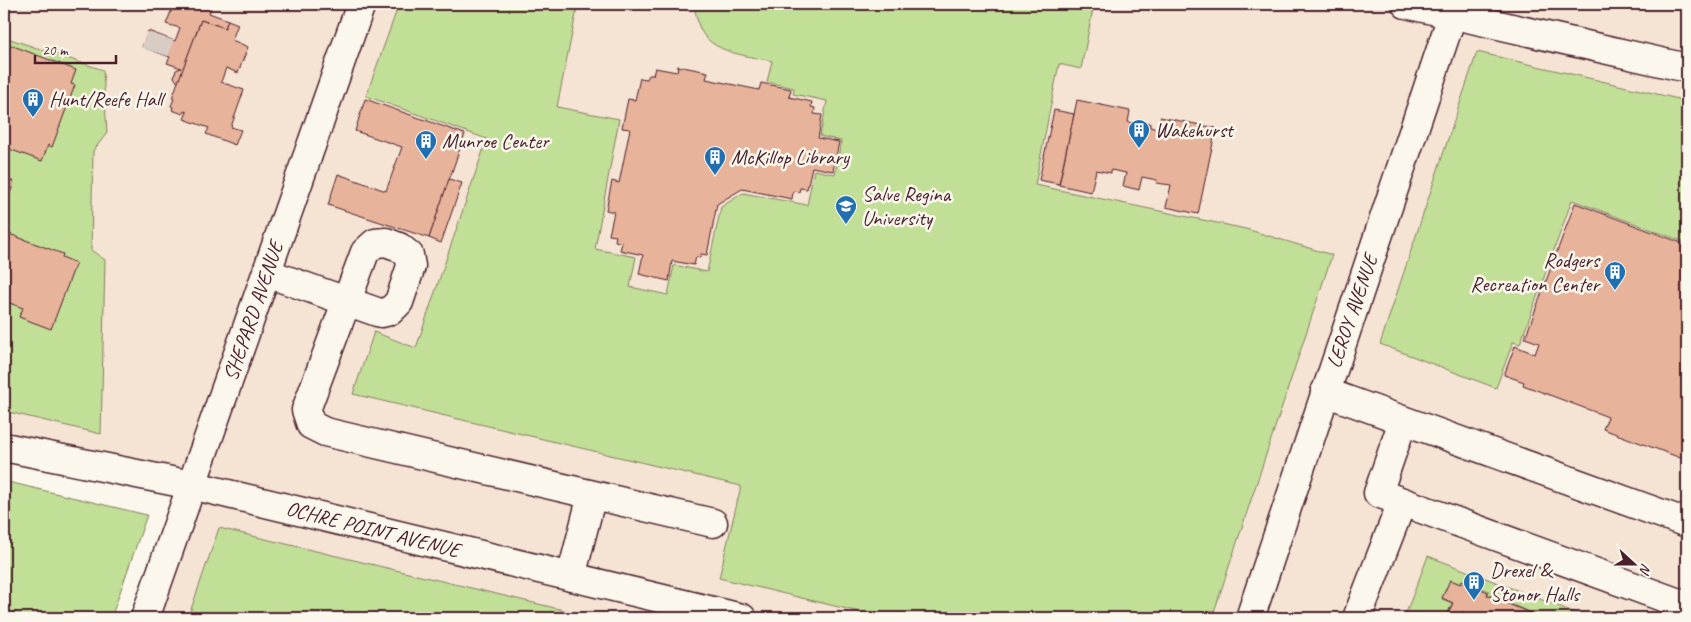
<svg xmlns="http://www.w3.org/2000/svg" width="1691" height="622" font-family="Caveat,sans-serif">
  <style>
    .built { fill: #f5e3d4 }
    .green { fill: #c1df97; stroke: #867f61 }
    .building { fill: #e8b39b; stroke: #4a1f2b }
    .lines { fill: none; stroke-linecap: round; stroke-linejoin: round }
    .minor-tunnel { stroke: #d8ccc5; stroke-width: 28; stroke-dasharray: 28 14; stroke-linecap: butt }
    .minor-casing { stroke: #4a1f2b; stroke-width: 31 }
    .minor { stroke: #fbf7ec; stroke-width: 28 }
    .labels { text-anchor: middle; stroke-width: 5; stroke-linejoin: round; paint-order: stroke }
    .poi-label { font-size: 21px; fill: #4a1f2b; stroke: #fbf7ec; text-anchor: start }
    .street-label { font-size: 21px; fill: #4a1f2b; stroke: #fbf7ec }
  </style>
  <rect width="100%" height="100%" fill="#fbf7ec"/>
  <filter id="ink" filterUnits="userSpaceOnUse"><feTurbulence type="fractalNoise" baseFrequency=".02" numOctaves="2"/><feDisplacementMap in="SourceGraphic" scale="10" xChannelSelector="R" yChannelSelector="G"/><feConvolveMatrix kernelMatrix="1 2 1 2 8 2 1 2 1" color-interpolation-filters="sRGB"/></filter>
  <g filter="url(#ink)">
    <!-- built -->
    <path class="built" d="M 4,4 L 1687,4 L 1687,618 L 145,618 L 191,485 L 4,447 Z"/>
    <!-- green -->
    <g class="green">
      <path d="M 399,4 L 578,4 L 557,107 L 619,119 L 595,249 L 636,257 L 630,287 L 668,295 L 674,265 L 707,272 L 721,207 L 743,193 L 807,205 L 814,170 L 835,174 L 841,141 L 820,136 L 827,101 L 793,94 L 794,88 L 767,82 L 772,61 C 745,55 703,53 697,19 C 696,14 694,9 695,4 L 1094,4 L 1081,69 L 1059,64 L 1035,185 L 1246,229 L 1332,255 L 1212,618 L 884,618 L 719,578 L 741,486 L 353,394 L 374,332 L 416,348 L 487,139 L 366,96 Z"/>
      <path d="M 4,37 L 103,70 L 107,133 L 93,151 L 91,250 L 105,260 L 101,434 L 4,411 Z"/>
      <path d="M 1477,52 L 1687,101 L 1687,243 L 1572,200 L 1520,344 L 1513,342 L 1496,388 L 1380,344 Z"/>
      <path d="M 4,481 L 147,515 L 111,618 L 4,618 Z"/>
      <path d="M 219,528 L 597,618 L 188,618 Z"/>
      <path d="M 1428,556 L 1589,618 L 1544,618 L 1488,595 L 1489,591 L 1462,580 L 1460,584 L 1450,580 L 1442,599 L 1452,603 L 1448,613 L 1459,618 L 1404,618 Z"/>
    </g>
    <!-- building -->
    <g class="building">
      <path d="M 174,4 L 212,4 L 209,13 L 228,20 L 225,28 L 201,20 L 178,83 L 174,77 L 176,70 L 181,68 L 167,63 L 170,57 L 142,47 L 148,31 L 175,41 L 180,28 L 166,24 Z"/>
      <path d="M 201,20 L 225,28 L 228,20 L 238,24 L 232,40 L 248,47 L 238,73 L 226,68 L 221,82 L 244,90 L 231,127 L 241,130 L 235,145 L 206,134 L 209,128 L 184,119 L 187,112 L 184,111 L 183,114 L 172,110 L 173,107 L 171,106 L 174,99 L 172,98 Z"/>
      <path d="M 8,44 L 76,70 L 71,84 L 75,85 L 52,147 L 48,145 L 42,161 L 9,149 L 4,164 L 4,92 L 7,82 L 4,81 L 4,55 Z"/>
      <path d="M 678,66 L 708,72 L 706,79 L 759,90 L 761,83 L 791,89 L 789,97 L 812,102 L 811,107 L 815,108 L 814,114 L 822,115 L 818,138 L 839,142 L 833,171 L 812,167 L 807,189 L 800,188 L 799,192 L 793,191 L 792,199 L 742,189 L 717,204 L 707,255 L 701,254 L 700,258 L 696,257 L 694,265 L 672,261 L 669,281 L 639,274 L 643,255 L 620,250 L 622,243 L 615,241 L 616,236 L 609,235 L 614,212 L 606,210 L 612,181 L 619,183 L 630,129 L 622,128 L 628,99 L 635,100 L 640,78 L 647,79 L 649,75 L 653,75 L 655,68 L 677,72 Z"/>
      <path d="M 365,99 L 465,134 L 429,238 L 328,205 L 338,174 L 386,191 L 402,147 L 355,131 Z"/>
      <path d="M 1077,100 L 1130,111 L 1128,122 L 1137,124 L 1137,121 L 1150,123 L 1150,127 L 1158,129 L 1160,117 L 1216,128 L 1198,214 L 1166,207 L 1171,185 L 1156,183 L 1157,180 L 1142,177 L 1139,190 L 1123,186 L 1126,173 L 1111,170 L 1111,173 L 1096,170 L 1091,192 L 1059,185 Z"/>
      <path d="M 1054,110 L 1074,114 L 1059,184 L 1039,180 Z"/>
      <path d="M 4,177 L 14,182 L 4,210 Z"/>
      <path d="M 449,179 L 462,183 L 441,243 L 429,238 Z"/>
      <path d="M 1575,203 L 1687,245 L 1687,456 L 1686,460 L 1603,429 L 1608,417 L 1523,385 L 1524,382 L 1504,375 L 1515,346 L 1535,354 L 1539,343 L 1525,338 Z"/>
      <path d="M 4,232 L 63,254 L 62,257 L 76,263 L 51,329 L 19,317 L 23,308 L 4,301 Z"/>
      <path d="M 1450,580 L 1461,584 L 1462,581 L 1488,592 L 1487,595 L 1542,618 L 1478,618 L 1462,612 L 1460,618 L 1448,613 L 1453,603 L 1442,598 Z"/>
    </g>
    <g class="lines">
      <!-- minor-tunnel -->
      <path class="minor-tunnel" d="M 155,52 L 160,36"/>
      <!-- minor casing -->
      <g class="minor-casing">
        <g id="minor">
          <path d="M 1406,4 L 1687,68"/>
          <path d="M 267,273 L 377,312 L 382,313 L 390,311 L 399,302 L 411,266 L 409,255 L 399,247 L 386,242 L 375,243 L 365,252 L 306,410 L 311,425 L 325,432 L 713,523"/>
          <path d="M 1325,392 L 1687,523"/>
          <path d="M 1403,421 L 1378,493 L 1687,606"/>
          <path d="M 4,447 L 191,485 L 742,618"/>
          <path d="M 571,577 L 592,495"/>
          <path d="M 145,618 L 361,4"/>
          <path d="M 1250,618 L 1456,4"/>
          <path d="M 1357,618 L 1402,502"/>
        </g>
      </g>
      <!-- minor -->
      <use href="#minor" class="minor"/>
    </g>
  </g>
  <!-- icons -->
  <defs>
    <g id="building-pin" transform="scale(1.125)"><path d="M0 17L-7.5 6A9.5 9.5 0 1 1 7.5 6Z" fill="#1f6fb2" stroke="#fbf7ec"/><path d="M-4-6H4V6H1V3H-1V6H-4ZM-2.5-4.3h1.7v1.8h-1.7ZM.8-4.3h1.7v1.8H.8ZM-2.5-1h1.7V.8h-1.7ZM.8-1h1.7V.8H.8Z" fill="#fff"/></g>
    <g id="university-pin" transform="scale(1.125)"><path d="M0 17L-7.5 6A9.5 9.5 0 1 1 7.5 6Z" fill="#1f6fb2" stroke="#fbf7ec"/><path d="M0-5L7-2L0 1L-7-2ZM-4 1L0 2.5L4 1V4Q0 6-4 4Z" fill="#fff"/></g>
  </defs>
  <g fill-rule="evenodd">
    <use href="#building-pin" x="33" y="99"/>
    <use href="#building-pin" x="1139" y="130"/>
    <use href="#building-pin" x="426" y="141"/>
    <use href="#building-pin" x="715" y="157"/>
    <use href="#university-pin" x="846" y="206"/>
    <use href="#building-pin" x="1615" y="272"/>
    <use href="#building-pin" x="1474" y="582"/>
  </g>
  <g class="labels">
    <!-- poi labels -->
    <g class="poi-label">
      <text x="49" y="106">Hunt/Reefe Hall</text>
      <text x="1155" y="137">Wakehurst</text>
      <text x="442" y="148">Munroe Center</text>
      <text x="731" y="164">McKillop Library</text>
      <text x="862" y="201">Salve Regina<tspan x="862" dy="24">University</tspan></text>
      <text x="1599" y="267" text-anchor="end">Rodgers<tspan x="1599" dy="24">Recreation Center</tspan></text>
      <text x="1490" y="577">Drexel &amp;<tspan x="1490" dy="24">Stonor Halls</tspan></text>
    </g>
    <!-- street labels -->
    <g class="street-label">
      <text transform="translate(253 311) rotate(-71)" y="7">SHEPARD AVENUE</text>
      <text transform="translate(1352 311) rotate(-71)" y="7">LEROY AVENUE</text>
      <text transform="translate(373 529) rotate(14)" y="7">OCHRE POINT AVENUE</text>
    </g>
  </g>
  <!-- margin -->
  <rect width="1691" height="622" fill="none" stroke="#fbf7ec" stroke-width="20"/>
  <rect x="10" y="10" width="1671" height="602" fill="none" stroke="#4a1f2b" stroke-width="2" filter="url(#ink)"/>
  <!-- north arrow -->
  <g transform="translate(1634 564) rotate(111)" stroke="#fbf7ec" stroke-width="4" paint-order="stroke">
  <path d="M0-4L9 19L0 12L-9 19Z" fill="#4a1f2b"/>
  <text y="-8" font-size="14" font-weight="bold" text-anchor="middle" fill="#4a1f2b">N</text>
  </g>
  <!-- scale -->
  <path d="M35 55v8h81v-8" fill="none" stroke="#4a1f2b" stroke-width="2.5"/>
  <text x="42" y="55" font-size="15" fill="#4a1f2b" stroke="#fbf7ec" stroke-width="4" paint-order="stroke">20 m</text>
</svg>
